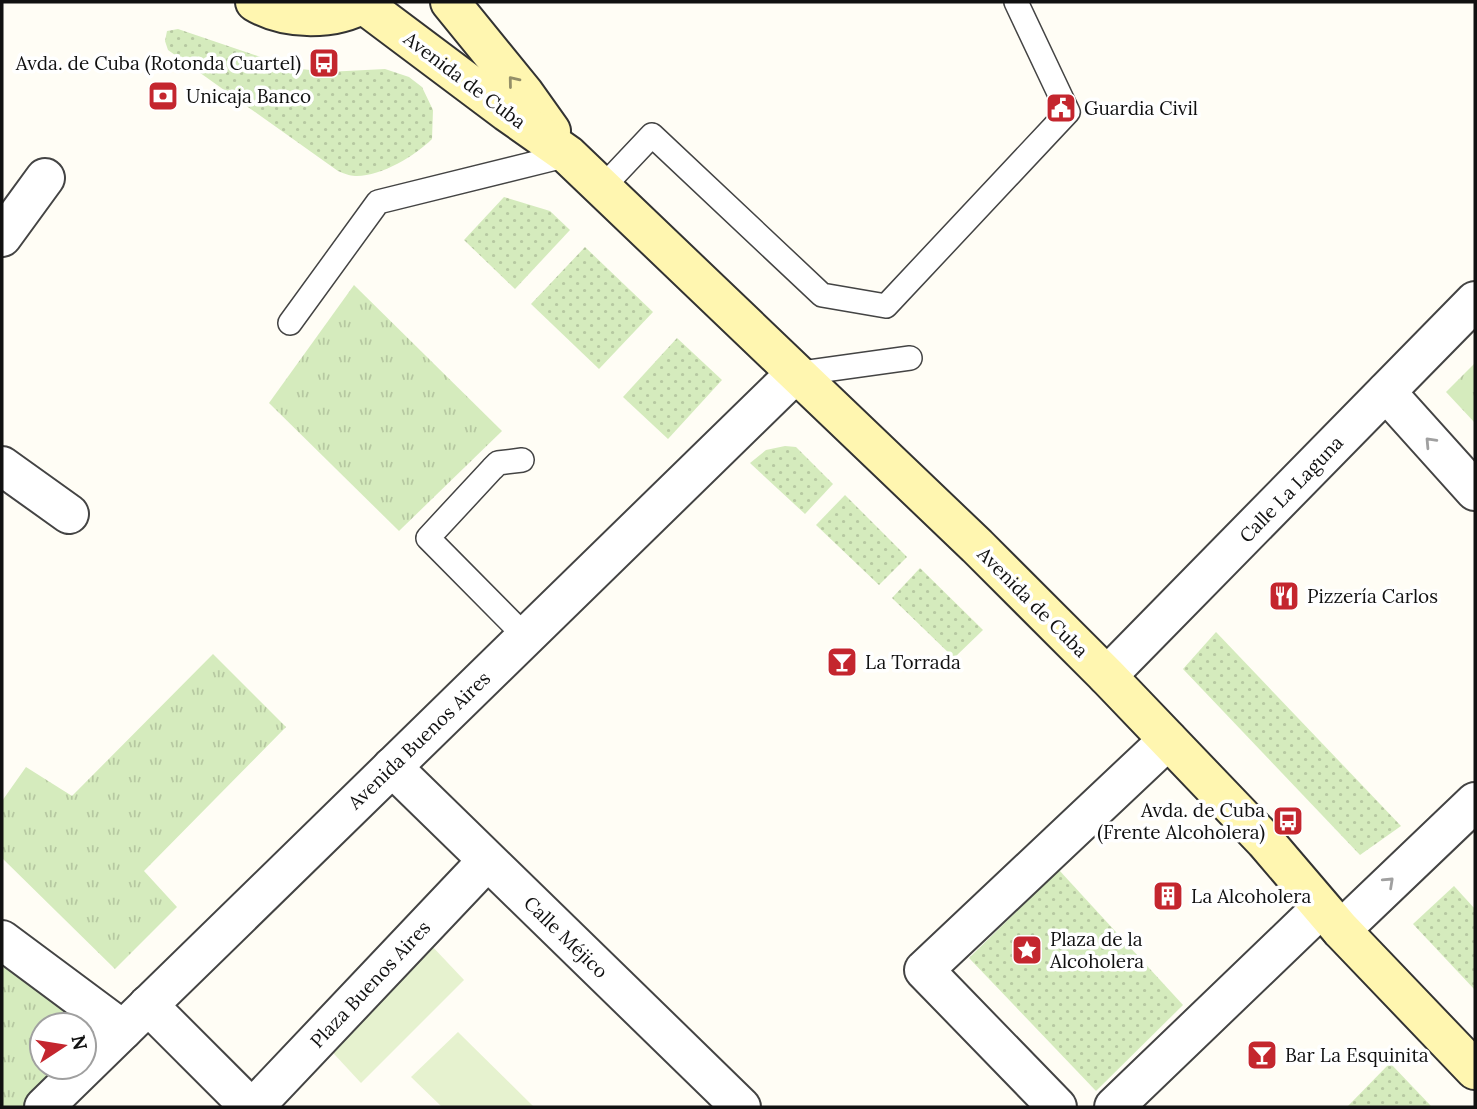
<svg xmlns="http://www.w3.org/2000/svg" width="1477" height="1109" font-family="Lora,serif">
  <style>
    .grass { fill: url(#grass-dots) }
    .park { fill: url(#park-tufts); fill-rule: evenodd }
    .pitch { fill: #e6f2cf }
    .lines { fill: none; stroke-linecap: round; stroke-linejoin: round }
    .lane-casing { stroke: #444; stroke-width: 26 }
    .street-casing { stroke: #444; stroke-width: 42 }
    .secondary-casing { stroke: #333; stroke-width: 42 }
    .lane { stroke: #fff; stroke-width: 23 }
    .street { stroke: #fff; stroke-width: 38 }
    .secondary { stroke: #fff6b0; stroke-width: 38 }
    .oneway { stroke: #948f68 }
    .oneway2 { stroke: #a0a0a0 }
    .labels { text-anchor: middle; stroke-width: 7; stroke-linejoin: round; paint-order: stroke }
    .poi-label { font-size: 19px; fill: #111; stroke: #fff; text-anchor: start }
    .street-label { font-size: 19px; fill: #111; stroke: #fff }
  </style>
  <defs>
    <pattern id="grass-dots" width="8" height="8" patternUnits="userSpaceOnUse" patternTransform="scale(1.75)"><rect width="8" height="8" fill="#d5ebbd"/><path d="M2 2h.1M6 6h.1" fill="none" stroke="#b6c8a1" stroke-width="1.8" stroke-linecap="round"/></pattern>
    <pattern id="park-tufts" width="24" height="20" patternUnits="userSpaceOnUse" patternTransform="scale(1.75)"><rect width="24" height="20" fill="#d5ebbd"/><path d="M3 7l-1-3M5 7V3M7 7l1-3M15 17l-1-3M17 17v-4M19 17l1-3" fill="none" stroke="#b6c8a1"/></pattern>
  </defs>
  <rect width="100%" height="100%" fill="#fffdf5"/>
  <!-- grass -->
  <g class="grass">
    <path d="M 178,29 L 293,68 L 327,72 L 385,69 L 409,77 L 422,87 L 433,110 L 432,139 C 415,156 380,177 355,176 C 350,176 343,173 338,171 L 168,50 L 165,41 L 167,31 Z"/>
    <path d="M 504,197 L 550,211 L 570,230 L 515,289 L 464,240 Z"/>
    <path d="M 585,247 L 653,312 L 599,369 L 531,304 Z"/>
    <path d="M 677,338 L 722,380 L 668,439 L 623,397 Z"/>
    <path d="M 785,446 L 796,447 L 833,484 L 805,514 L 750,463 L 766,450 Z"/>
    <path d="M 845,495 L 907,557 L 879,585 L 816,525 Z"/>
    <path d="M 920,568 L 983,630 L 954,658 L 892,598 Z"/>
    <path d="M 1216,632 L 1401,826 L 1360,855 L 1183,669 Z"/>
    <path d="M 1059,870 L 1183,1005 L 1096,1091 L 969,958 Z"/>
    <path d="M 1454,886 L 1475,909 L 1475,990 L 1413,924 Z"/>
    <path d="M 1390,1063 L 1432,1107 L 1347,1107 Z"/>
  </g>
  <!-- park -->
  <g class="park">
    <path d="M 354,285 L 502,431 L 399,531 L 269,403 Z"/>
    <path d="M 1475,363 L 1475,423 L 1446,392 Z"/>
    <path d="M 213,654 L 286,727 L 144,871 L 177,907 L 115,969 L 2,858 L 2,801 L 26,767 L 72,796 Z"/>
    <path d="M 2,940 L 123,1030 L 43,1107 L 2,1107 ZM 42,1025 L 84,1025 L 84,1067 L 42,1067 Z"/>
  </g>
  <!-- pitch -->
  <g class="pitch">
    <path d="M 413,926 L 464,980 L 361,1083 L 310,1028 Z"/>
    <path d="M 458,1032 L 534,1107 L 442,1107 L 411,1077 Z"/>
  </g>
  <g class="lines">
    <!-- lane casing -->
    <g class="lane-casing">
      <g id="lane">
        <path d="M 602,188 L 652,135 L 822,295 L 886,306 L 1068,112 L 1016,2"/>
        <path d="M 290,323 L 378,202 L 568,155"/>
        <path d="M 795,374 L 910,358"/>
        <path d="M 522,460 L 498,463 L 492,469 L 428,538 L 526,637"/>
      </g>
    </g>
    <!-- street casing -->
    <g class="street-casing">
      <g id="street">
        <path d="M 2,237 L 45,178"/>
        <path d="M 1386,392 L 1475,491"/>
        <path d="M 2,466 L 69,514"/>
        <path d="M 1107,676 L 1475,301"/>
        <path d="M 392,767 L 741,1107"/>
        <path d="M 1341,930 L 1475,802"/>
        <path d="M 2,940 L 123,1030"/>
        <path d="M 148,1005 L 250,1107"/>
        <path d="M 44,1107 L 795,374"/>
        <path d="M 254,1107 L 487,861"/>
        <path d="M 1057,1107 L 924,970 L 1168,740"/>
        <path d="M 1114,1107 L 1321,908"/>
      </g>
    </g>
    <!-- secondary casing -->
    <g class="secondary-casing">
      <g id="secondary">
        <path d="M 255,2 C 286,21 335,21 366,2"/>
        <path d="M 450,2 L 524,93 L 551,131"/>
        <path d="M 363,4 L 507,112 L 568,155 L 977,546 L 1107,676 L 1265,841 L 1341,930 L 1475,1070"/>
      </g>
    </g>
    <!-- lane -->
    <use href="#lane" class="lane"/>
    <!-- street -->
    <use href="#street" class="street"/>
    <!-- secondary -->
    <use href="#secondary" class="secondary"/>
  </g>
  <!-- one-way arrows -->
  <defs><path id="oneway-chevron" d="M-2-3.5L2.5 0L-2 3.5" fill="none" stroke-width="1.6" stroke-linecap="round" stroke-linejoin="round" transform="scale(1.75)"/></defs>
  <use class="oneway" href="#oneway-chevron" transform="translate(513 81) rotate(-129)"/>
  <g class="oneway2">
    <use href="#oneway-chevron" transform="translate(1430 442) rotate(-133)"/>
    <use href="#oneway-chevron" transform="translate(1389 882) rotate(-43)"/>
  </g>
  <!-- icons -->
  <defs>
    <g id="bus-square" transform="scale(1.575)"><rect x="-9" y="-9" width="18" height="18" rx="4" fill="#c4262e" stroke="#fff"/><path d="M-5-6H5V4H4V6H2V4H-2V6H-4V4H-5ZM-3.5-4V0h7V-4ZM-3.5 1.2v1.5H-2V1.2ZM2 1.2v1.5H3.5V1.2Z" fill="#fff"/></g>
    <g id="bank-square" transform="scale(1.575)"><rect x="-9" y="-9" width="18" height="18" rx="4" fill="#c4262e" stroke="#fff"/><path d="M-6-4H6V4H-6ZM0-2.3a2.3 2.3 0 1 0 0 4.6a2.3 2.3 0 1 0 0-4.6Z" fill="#fff"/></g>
    <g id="civic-square" transform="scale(1.575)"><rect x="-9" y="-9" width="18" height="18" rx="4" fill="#c4262e" stroke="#fff"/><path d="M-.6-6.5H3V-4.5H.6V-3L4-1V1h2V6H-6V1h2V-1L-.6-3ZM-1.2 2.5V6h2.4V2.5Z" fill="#fff"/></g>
    <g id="restaurant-square" transform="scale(1.575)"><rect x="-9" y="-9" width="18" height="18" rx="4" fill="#c4262e" stroke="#fff"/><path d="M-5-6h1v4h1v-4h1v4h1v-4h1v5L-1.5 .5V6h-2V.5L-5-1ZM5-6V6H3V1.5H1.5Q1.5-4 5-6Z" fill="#fff"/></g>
    <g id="bar-square" transform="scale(1.575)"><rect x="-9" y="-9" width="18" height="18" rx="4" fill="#c4262e" stroke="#fff"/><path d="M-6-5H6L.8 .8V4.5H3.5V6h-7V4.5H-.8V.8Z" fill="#fff"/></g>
    <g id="building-square" transform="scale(1.575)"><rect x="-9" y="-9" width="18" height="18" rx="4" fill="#c4262e" stroke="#fff"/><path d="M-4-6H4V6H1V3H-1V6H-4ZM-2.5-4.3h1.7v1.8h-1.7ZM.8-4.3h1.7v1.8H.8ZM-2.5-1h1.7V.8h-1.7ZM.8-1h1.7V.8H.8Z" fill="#fff"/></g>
    <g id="sight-square" transform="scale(1.575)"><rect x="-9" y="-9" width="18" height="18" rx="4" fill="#c4262e" stroke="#fff"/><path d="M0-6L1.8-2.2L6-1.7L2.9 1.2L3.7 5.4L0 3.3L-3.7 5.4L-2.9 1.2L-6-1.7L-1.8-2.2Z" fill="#fff"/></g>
  </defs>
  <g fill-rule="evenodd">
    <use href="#bus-square" x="324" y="63"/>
    <use href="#bank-square" x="163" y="96"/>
    <use href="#civic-square" x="1061" y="108"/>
    <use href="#restaurant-square" x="1284" y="596"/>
    <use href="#bar-square" x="842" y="662"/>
    <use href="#bus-square" x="1288" y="821"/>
    <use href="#building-square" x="1168" y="896"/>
    <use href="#sight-square" x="1027" y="950"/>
    <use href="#bar-square" x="1262" y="1055"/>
  </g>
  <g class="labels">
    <!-- poi labels -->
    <g class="poi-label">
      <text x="301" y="70" text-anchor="end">Avda. de Cuba (Rotonda Cuartel)</text>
      <text x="186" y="103">Unicaja Banco</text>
      <text x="1084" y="115">Guardia Civil</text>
      <text x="1307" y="603">Pizzería Carlos</text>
      <text x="865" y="669">La Torrada</text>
      <text x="1265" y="817" text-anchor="end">Avda. de Cuba<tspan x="1265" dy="22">(Frente Alcoholera)</tspan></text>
      <text x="1191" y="903">La Alcoholera</text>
      <text x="1050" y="946">Plaza de la<tspan x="1050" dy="22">Alcoholera</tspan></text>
      <text x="1285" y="1062">Bar La Esquinita</text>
    </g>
    <!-- street labels -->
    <g class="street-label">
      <text transform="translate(465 80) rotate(37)" y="7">Avenida de Cuba</text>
      <text transform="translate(1291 489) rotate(-46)" y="7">Calle La Laguna</text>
      <text transform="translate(1033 602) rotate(45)" y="7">Avenida de Cuba</text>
      <text transform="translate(419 740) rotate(-44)" y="7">Avenida Buenos Aires</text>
      <text transform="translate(566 937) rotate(44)" y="7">Calle Méjico</text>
      <text transform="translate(370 984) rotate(-47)" y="7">Plaza Buenos Aires</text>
    </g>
  </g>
  <!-- border -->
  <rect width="1477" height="1109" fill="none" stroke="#111111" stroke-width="7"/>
  <!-- north arrow -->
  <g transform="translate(63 1046) rotate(78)"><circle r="33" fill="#ffffff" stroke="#a0a0a0" stroke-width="2"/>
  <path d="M0-5L12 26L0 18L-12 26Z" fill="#c4262e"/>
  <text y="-10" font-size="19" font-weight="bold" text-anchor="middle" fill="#111111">N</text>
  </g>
</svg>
